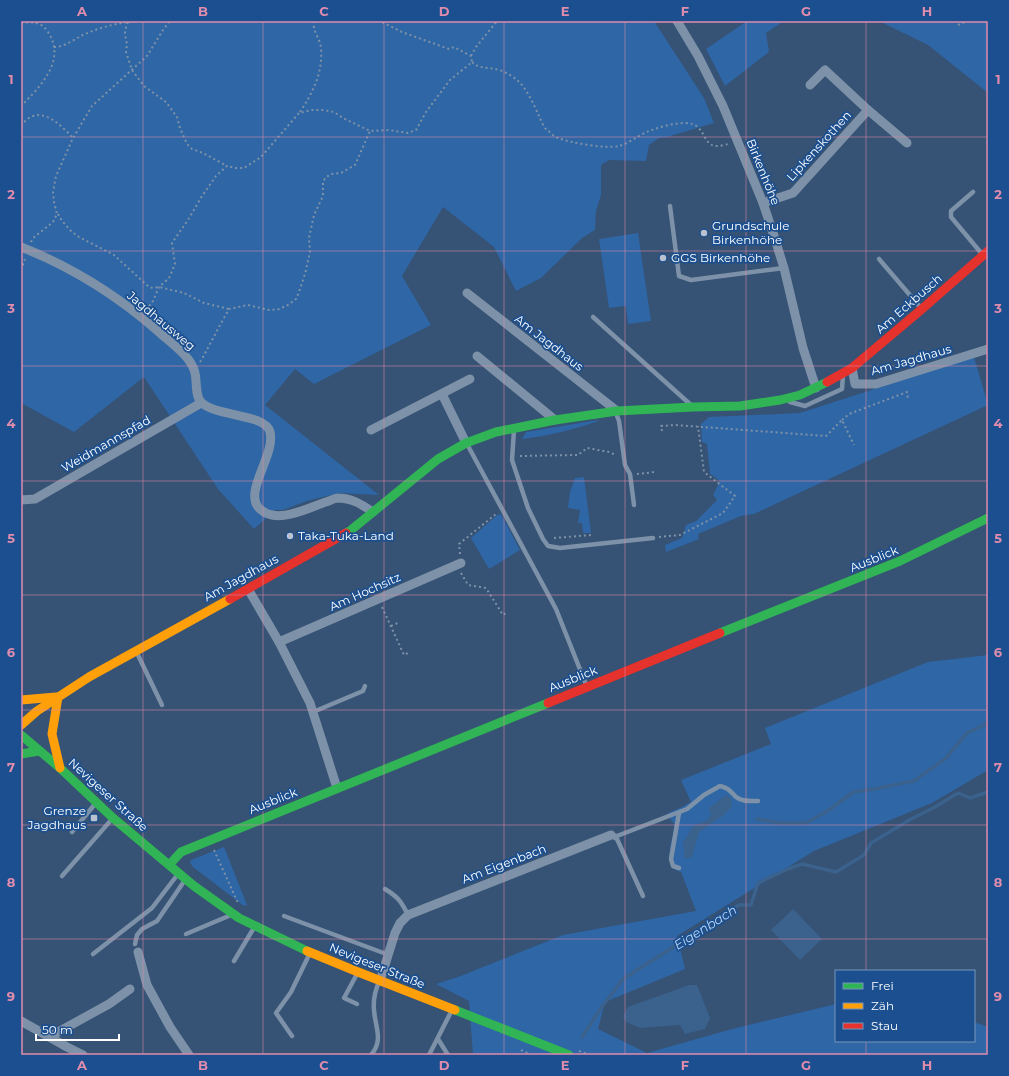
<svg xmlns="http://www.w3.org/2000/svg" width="1009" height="1076" font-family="Montserrat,sans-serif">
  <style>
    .green { fill: #2f66a5 }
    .water { fill: #3b618d }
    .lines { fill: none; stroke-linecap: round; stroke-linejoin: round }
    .stream { stroke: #3b618d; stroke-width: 3.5 }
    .path { stroke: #7d92a8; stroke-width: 2; stroke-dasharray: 2 3; stroke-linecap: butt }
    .lane { stroke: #7d92a8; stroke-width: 4.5 }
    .street { stroke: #7d92a8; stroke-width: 9 }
    .fast { stroke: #30b455; stroke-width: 9 }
    .slow { stroke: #ff9f0a; stroke-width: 9 }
    .jam { stroke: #e5322d; stroke-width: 9 }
    .grid { fill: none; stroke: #e08cad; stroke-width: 1; stroke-opacity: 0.55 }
    .poi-dot { fill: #b9c2ce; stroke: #1b4f8f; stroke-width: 1.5 }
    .labels { text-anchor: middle; stroke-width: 3.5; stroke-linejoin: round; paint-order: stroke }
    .street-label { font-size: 12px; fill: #fff; stroke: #1b4f8f }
    .poi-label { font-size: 12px; fill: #fff; stroke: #1b4f8f; text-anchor: start }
    .water-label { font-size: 13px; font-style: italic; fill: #b5d3f5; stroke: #1b4f8f }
    .neatline { fill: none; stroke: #e08cad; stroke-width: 1.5 }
    .grid-label { font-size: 13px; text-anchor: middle; font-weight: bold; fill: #e08cad }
  </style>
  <rect width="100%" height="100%" fill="#365274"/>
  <!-- green -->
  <g class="green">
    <path d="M 21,21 L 654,21 L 704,98 L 714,123 L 667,137 L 659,138 L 649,145 L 646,161 L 609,160 L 601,165 L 601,195 L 596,211 L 595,230 L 582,238 L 541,278 L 516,291 L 494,247 L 443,207 L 402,276 L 431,325 L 314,384 L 295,369 L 265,405 L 379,495 L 339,493 L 307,501 L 283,510 L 275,510 L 254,529 L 218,489 L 144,377 L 74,432 L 21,403 Z"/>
    <path d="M 747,21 L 784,21 L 766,33 L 769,52 L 725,86 L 706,49 Z"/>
    <path d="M 879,21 L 988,21 L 988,93 L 928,45 Z"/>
    <path d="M 638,233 L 651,321 L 628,324 L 626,306 L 609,308 L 599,239 Z"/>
    <path d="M 974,357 L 988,405 L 754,514 L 741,516 L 698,534 L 699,539 L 666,552 L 665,545 L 682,538 L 686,525 L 696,521 L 717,500 L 713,495 L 720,481 L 710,474 L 707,444 L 702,442 L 701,424 L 709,417 L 799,413 L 806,411 Z"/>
    <path d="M 598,420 L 598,421 C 573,430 548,436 522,439 L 526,432 Z"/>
    <path d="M 584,477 L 591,533 L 583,533 L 582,523 L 578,523 L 580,510 L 568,508 L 570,492 L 575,478 Z"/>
    <path d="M 501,514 L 520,550 L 489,569 L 471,538 L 497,515 Z"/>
    <path d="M 988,655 L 988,770 L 932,803 L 814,851 L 677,936 L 685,969 L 605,1002 L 598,1029 L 647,1053 L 732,1029 L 836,1004 L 836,1041 L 974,1041 L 974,1022 L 988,1027 L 988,1055 L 473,1055 L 469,1001 L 436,984 L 458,977 L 563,935 L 696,911 L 681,872 C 678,871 676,870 674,869 C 663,862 675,835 674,823 L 671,820 L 668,813 L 682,807 L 691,802 L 681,780 L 771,744 L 765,728 L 928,662 Z"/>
    <path d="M 224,847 L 247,905 L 244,906 L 193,867 L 190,863 L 191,860 Z"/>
  </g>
  <!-- water -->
  <g class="water">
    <path d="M 726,795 L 731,798 L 732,806 L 724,815 L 699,832 L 692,857 L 685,859 L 683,843 L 693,826 L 707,820 L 711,815 L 709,808 Z"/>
    <path d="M 793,909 L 822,939 L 800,960 L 771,930 Z"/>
    <path d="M 689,985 L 697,985 L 710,1018 L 705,1029 L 685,1034 L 680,1025 L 640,1028 L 626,1022 L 623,1016 L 628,1007 Z"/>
  </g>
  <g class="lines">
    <!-- stream -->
    <g class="stream">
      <path d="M 757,819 L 780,823 L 806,823 L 829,810 L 853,792 L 874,789 L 914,781 L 946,758 L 967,733 L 988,723"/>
      <path d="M 582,1037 L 601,1008 L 623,979 L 739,905 L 751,905 L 758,883 L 788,869 L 802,864 L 836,872 L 864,855 L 871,843 L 911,819 L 935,807 L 958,793 L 970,798 L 988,792"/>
    </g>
    <!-- path -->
    <g class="path">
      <path d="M 128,22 L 125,30 L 125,35 L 127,44 L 126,52 L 132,70 L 144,86 L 166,102 L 177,117 L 180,128 L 187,144 L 192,149 L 203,153 L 227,166"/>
      <path d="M 21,23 C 32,22 41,21 48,32 C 67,60 40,87 21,106"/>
      <path d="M 958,25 L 967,21"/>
      <path d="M 54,47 C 65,47 74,39 83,35 C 100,27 118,23 136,21"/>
      <path d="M 471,56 L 476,47 L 497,21"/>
      <path d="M 472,62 C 479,69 487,67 495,69 C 502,70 511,75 517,80 C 526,87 534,105 539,116 C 541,120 543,126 546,129 C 550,132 554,137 558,138 C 571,143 606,149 619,146 C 630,143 639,135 649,131 C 660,127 673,123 685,123 C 707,123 701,146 717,146 C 720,146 725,145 728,144"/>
      <path d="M 300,112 C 313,92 323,73 321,48 C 320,38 312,31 314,21"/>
      <path d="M 21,126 C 38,102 59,123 73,138"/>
      <path d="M 58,214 L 62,221 L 72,232 L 79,237 L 114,255 L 149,287 L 153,288 L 159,287 L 184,293 L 204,303 L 229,309"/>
      <path d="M 31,242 L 33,238 L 53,222 L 57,214 L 54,202 L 53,192 L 56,176 L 73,138 L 92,106 L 147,56 L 163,30 L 170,21"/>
      <path d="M 21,270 L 25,259"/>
      <path d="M 146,310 L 153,301 L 159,287 L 169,278 L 175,264 L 172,243 L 188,220 L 202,196 L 216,176 L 227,166 L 235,168 L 244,168 L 261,157 L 299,113 L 312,110 L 323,110 L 334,112 L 343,118 L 370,131 L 389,130 L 408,133 L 416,130 L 426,112 L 450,80 L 472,62 L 471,56 L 454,47 L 449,49 L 402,32 L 380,21"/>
      <path d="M 200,362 L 202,359 L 219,327 L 229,309 L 248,305 L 269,310 L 279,309 L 288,305 L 296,299 L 299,292 L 305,274 L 310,252 L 309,238 L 314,215 L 323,196 L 323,183 L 325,178 L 331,174 L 341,173 L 355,165 L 370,131"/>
      <path d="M 842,420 L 849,414 L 907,392 L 908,399"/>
      <path d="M 662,431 L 661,426 L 675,425 L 826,436 L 842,420 L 854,445"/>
      <path d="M 520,456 L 578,455 L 587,448 L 609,452 L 616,455"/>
      <path d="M 637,474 L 655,472"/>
      <path d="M 659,537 L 680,535 L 723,513 L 735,496 L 704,472 L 698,426"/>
      <path d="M 554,538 L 591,535"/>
      <path d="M 460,554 L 459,544 L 496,514"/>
      <path d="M 461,573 L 468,585 L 486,588 L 503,615 L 506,613"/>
      <path d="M 382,607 L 404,655 L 410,652"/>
      <path d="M 391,626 L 400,622"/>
      <path d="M 214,850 L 238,903"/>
      <path d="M 521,1050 L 532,1055"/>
      <path d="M 579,1051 L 590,1055"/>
    </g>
    <!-- lane -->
    <g class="lane">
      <path d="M 973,192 L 951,211 L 951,217 L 982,254"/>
      <path d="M 670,206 L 679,276 L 691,280 L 784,268"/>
      <path d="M 879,259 L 921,308"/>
      <path d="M 593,317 L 691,405"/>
      <path d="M 790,402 L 805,406 L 842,389 L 843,375"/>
      <path d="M 616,413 L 619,421 L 625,465 L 630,474 L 634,505"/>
      <path d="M 514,430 L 512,460 L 528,508 L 543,539 L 548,546 L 560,548 L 653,538"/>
      <path d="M 467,444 L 556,609 L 587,687"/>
      <path d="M 137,653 L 162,705"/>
      <path d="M 313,712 L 363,691 L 365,686"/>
      <path d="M 679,813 L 671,859 L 673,866 L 679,868"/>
      <path d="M 72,832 L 95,804"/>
      <path d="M 611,835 L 617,836 L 687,809 L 704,795 L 720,786 C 729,788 730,791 736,797 C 742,802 751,801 758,801"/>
      <path d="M 612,836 L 617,839 L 643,896"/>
      <path d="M 62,876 L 112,819"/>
      <path d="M 385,889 C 398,897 401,901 408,915"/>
      <path d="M 284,916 L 389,955"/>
      <path d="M 186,934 L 231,915"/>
      <path d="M 135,944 L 137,935 L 142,929 L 157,921 L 185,880"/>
      <path d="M 93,954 L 152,908 L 178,874"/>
      <path d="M 234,961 L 255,926"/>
      <path d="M 357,1004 L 344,998 L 357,974"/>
      <path d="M 292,1036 L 276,1013 L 291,992 L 310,953"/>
      <path d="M 438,1039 L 448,1055"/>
      <path d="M 371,1055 C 384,1040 375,1027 374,1010 C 373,1000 375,991 379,982"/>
      <path d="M 429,1055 L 452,1010"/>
    </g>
    <!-- street -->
    <g class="street">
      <path d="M 677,21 L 698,56 L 723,106 L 763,203 L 774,236 L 784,268 L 803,348 L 816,388"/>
      <path d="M 868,110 L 907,143"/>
      <path d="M 763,203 L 793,193 L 868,110 L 825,70 L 810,85"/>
      <path d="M 21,247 C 72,267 118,296 159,332 C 169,341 180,349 188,359 C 191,363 194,368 195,373 C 197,381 195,396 201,402 C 215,417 265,413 270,432 C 276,455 242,493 260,509 C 277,525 307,508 326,502 C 329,501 333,499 337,498 C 352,498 361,504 373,512"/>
      <path d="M 467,293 L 617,411"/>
      <path d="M 477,356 L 555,420"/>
      <path d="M 852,368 L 855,384 L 876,384 L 988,349"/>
      <path d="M 442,394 L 466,443"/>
      <path d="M 371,430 L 470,379"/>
      <path d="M 21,500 L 35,499 L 201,403"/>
      <path d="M 248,589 L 279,642 L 310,703 L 337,788"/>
      <path d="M 279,642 L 461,563"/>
      <path d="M 138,952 L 147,985 L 170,1027 L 189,1055"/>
      <path d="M 380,981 L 395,933 L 400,923 L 408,915 L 611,835"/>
      <path d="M 21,1021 L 67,1047 L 83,1055"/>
      <path d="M 49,1037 L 109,1004 L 130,989"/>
    </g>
    <!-- fast -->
    <g class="fast">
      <path d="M 346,533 L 351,530 L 438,459 L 466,443 L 496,432 L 555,420 L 617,411 L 693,407 L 740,406 L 780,400 L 800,395 L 827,382"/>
      <path d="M 720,633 L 900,561 L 988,518"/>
      <path d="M 21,735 L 60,768 L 113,818 L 194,886 L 239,918 L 307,951"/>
      <path d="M 21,754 L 39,751"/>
      <path d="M 170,864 L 181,852 L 548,703"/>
      <path d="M 455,1010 L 569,1055"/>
    </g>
    <!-- slow -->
    <g class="slow">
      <path d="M 58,697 L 52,734 L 60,768"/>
      <path d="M 21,700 L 56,697"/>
      <path d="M 21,725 L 37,711 L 89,677 L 230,599"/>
      <path d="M 307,951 L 358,972 L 455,1010"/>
    </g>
    <!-- jam -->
    <g class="jam">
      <path d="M 827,382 L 852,368 L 922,309 L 988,251"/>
      <path d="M 230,599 L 346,533"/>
      <path d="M 548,703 L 720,633"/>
    </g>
  </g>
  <!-- grid -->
  <path class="grid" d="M 143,21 L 143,1055M 263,21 L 263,1055M 384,21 L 384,1055M 504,21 L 504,1055M 625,21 L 625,1055M 746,21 L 746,1055M 866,21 L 866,971M 21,137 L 988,137M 21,251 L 988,251M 21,366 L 988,366M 21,481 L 988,481M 21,595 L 988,595M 21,710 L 988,710M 21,825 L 988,825M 21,939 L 988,939M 866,1041 L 866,1055"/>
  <!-- markers -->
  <g class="poi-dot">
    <circle cx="704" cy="233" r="4"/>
    <circle cx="663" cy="258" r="4"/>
    <circle cx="290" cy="536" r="4"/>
    <rect x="90" y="814" width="8" height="8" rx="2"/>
  </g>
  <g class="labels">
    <!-- street labels -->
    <g class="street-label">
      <text transform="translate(819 146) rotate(-48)" y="4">Lipkenskothen</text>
      <text transform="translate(763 172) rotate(68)" y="4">Birkenhöhe</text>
      <text transform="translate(909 304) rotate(-41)" y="4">Am Eckbusch</text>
      <text transform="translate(161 321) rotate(40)" y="4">Jagdhausweg</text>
      <text transform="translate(549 343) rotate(38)" y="4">Am Jagdhaus</text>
      <text transform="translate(911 360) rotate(-16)" y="4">Am Jagdhaus</text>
      <text transform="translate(106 444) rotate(-30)" y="4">Weidmannspfad</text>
      <text transform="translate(874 559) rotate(-22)" y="4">Ausblick</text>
      <text transform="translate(241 578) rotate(-29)" y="4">Am Jagdhaus</text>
      <text transform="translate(365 592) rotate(-24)" y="4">Am Hochsitz</text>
      <text transform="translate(573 679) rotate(-22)" y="4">Ausblick</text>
      <text transform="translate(108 795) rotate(42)" y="4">Nevigeser Straße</text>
      <text transform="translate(273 801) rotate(-22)" y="4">Ausblick</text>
      <text transform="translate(504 864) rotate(-21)" y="4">Am Eigenbach</text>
      <text transform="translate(377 966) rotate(22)" y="4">Nevigeser Straße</text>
    </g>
    <!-- poi labels -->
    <g class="poi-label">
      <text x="712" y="230">Grundschule<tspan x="712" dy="14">Birkenhöhe</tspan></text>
      <text x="671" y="262">GGS Birkenhöhe</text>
      <text x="298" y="540">Taka-Tuka-Land</text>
      <text x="86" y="815" text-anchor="end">Grenze<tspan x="86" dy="14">Jagdhaus</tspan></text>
    </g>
    <!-- water labels -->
    <g class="water-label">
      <text transform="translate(705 927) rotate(-32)" y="5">Eigenbach</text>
    </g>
  </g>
  <!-- border -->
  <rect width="1009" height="1076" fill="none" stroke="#1b4f8f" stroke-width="44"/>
  <!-- legend -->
  <rect x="835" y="970" width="140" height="72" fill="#1b4f8f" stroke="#7695bc"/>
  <rect x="843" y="983" width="20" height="6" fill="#30b455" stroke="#7695bc"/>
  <text x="871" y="990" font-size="12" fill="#ffffff">Frei</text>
  <rect x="843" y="1003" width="20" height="6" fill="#ff9f0a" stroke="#7695bc"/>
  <text x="871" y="1010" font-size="12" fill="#ffffff">Zäh</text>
  <rect x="843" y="1023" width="20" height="6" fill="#e5322d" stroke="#7695bc"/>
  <text x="871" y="1030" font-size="12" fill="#ffffff">Stau</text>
  <!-- scale -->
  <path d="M36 1034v6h83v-6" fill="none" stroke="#ffffff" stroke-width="2"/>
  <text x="42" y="1034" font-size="12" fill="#ffffff" stroke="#1b4f8f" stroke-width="3" paint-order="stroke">50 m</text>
  <rect x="22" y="22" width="965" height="1032" class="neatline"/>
  <g class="grid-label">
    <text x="82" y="16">A</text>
    <text x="203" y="16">B</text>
    <text x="324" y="16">C</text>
    <text x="444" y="16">D</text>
    <text x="565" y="16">E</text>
    <text x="685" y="16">F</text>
    <text x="806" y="16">G</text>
    <text x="927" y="16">H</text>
    <text x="11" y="84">1</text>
    <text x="998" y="84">1</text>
    <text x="11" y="199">2</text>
    <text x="998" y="199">2</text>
    <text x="11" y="313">3</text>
    <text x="998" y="313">3</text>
    <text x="11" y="428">4</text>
    <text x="998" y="428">4</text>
    <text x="11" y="543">5</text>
    <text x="998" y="543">5</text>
    <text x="11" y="657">6</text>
    <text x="998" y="657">6</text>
    <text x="11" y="772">7</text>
    <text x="998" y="772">7</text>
    <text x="11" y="887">8</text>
    <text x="998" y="887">8</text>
    <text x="11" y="1001">9</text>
    <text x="998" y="1001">9</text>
    <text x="82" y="1070">A</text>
    <text x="203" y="1070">B</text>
    <text x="324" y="1070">C</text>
    <text x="444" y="1070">D</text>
    <text x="565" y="1070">E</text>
    <text x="685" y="1070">F</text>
    <text x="806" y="1070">G</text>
    <text x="927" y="1070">H</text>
  </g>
</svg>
